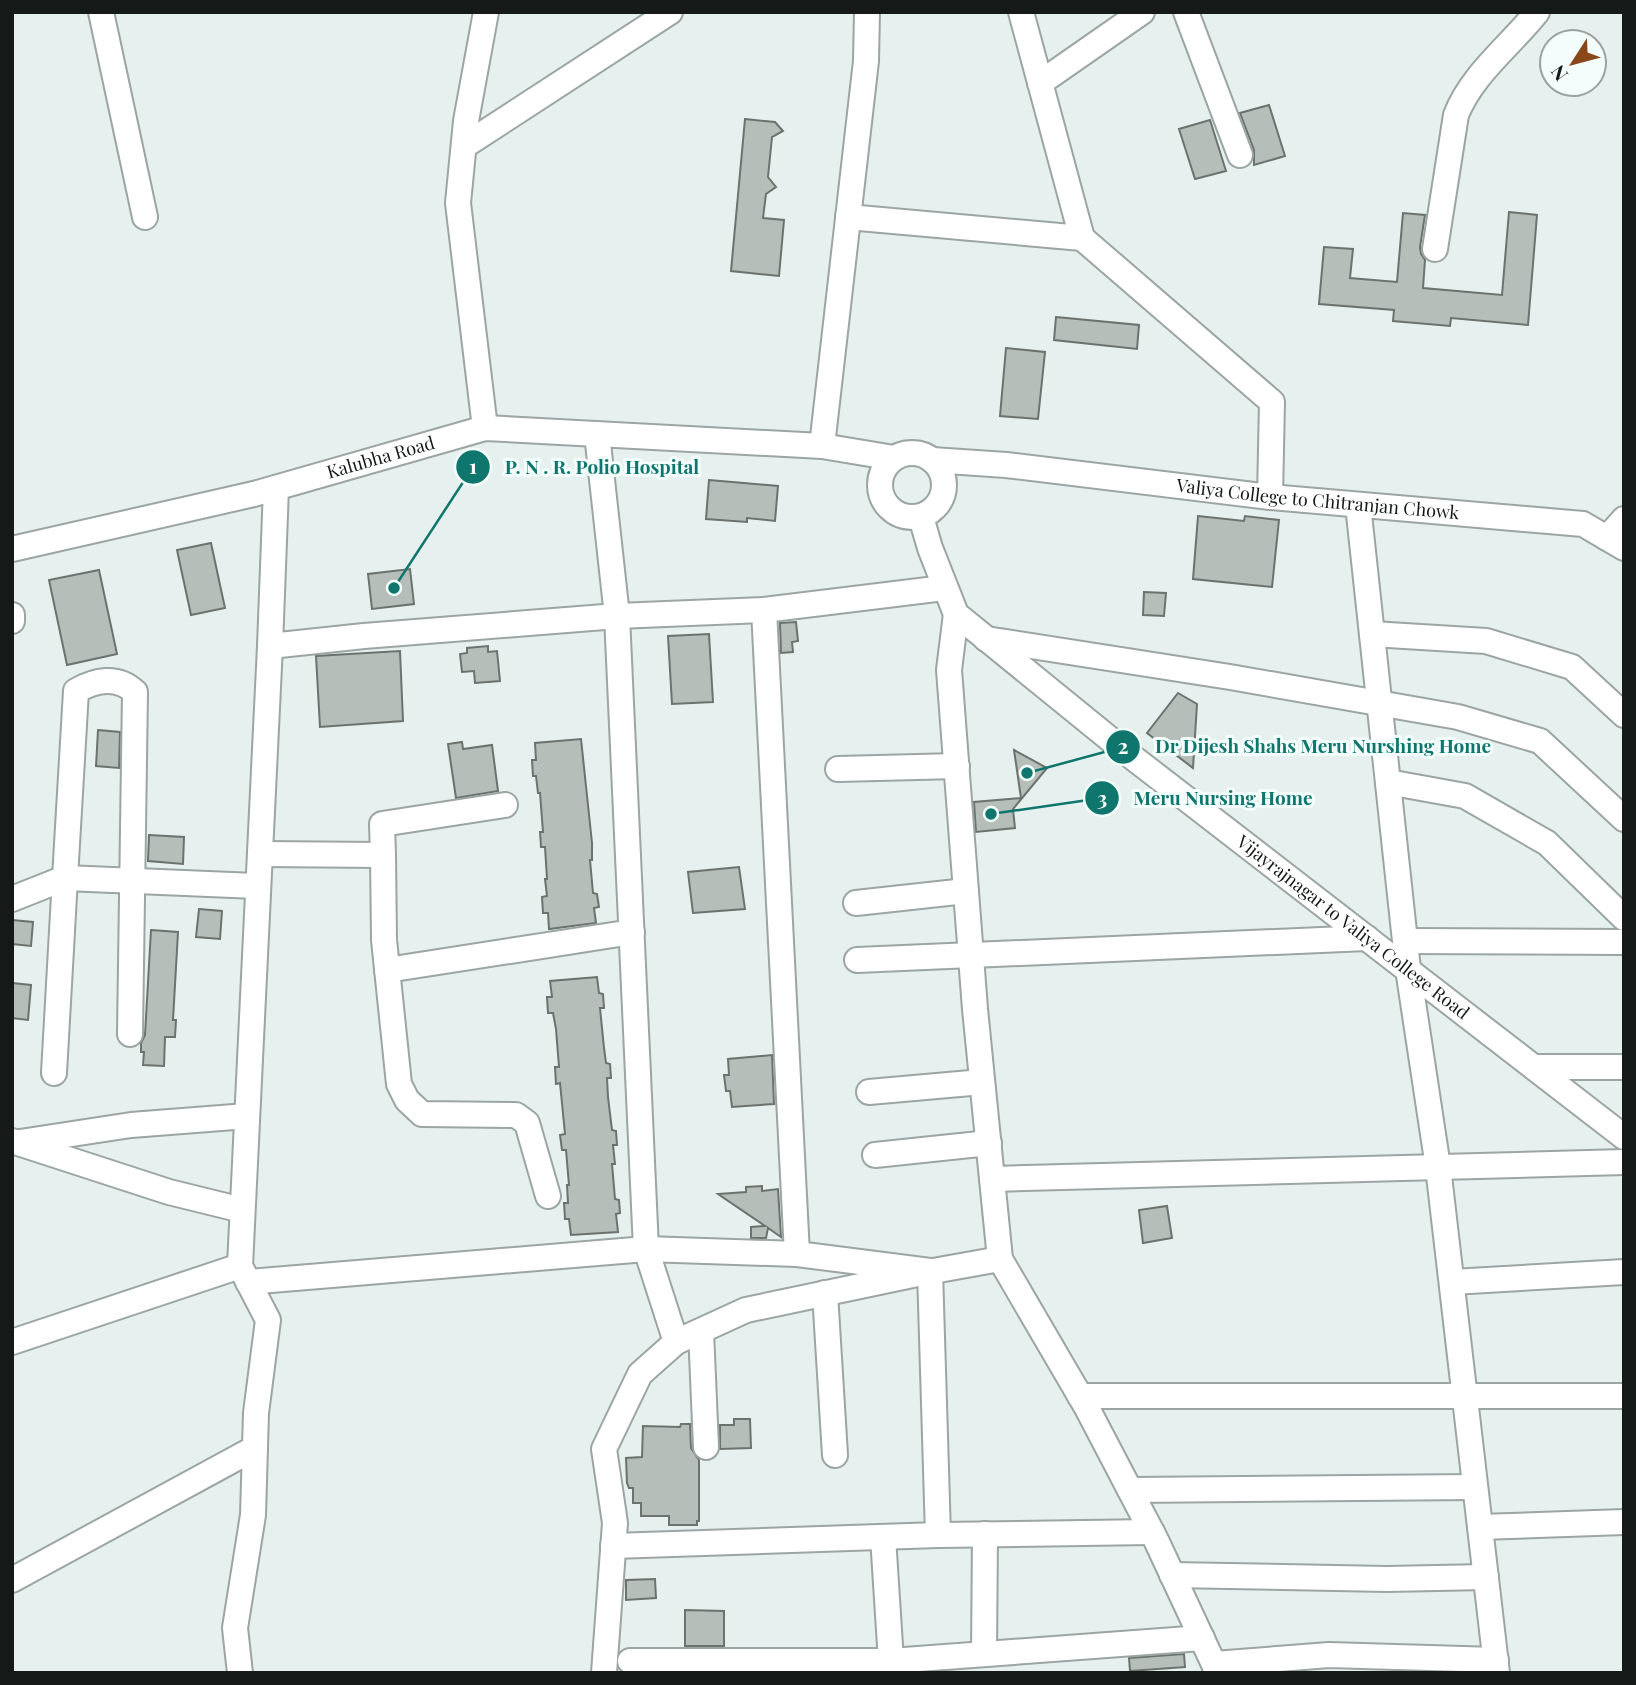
<svg xmlns="http://www.w3.org/2000/svg" width="1636" height="1685" font-family="'Playfair Display',serif">
  <style>
    .building { fill: #b6beb9; stroke: #6c736e; stroke-width: 2 }
    .lines { fill: none; stroke-linecap: round; stroke-linejoin: round }
    .minor-casing { stroke: #9ba5a3; stroke-width: 28 }
    .minor { stroke: #fff; stroke-width: 24 }
    .labels { text-anchor: middle; stroke-width: 6; stroke-linejoin: round; paint-order: stroke }
    .street-label { font-size: 18px; fill: #151918; stroke: #f3fefc }
    .leader { fill: none; stroke: #0f766e; stroke-width: 2.5 }
    .callout-dot { fill: #0f766e; stroke: #f3fefc; stroke-width: 2.5 }
    .mark-label { font-size: 21px; text-anchor: middle; font-weight: bold; fill: #fff }
    .callout-label { font-size: 19px; text-anchor: middle; font-weight: bold; fill: #0f766e; stroke: #f3fefc; stroke-width: 6; stroke-linejoin: round; paint-order: stroke }
  </style>
  <rect width="100%" height="100%" fill="#e6f0ee"/>
  <!-- building -->
  <g class="building">
    <path d="M 1269,105 L 1285,156 L 1254,165 L 1254,150 L 1240,113 Z"/>
    <path d="M 745,119 L 775,122 L 783,131 L 772,137 L 768,177 L 776,187 L 766,194 L 763,218 L 784,220 L 779,276 L 731,271 Z"/>
    <path d="M 1210,120 L 1226,171 L 1195,179 L 1179,129 Z"/>
    <path d="M 1509,212 L 1537,215 L 1528,325 L 1451,318 L 1450,326 L 1393,321 L 1394,310 L 1319,304 L 1324,247 L 1353,249 L 1350,278 L 1397,282 L 1403,213 L 1425,215 L 1420,247 L 1421,254 L 1425,260 L 1423,288 L 1502,295 Z"/>
    <path d="M 1056,317 L 1139,325 L 1137,349 L 1054,340 Z"/>
    <path d="M 1006,348 L 1045,352 L 1038,419 L 1000,416 Z"/>
    <path d="M 709,480 L 778,486 L 775,521 L 747,518 L 747,522 L 706,519 Z"/>
    <path d="M 1198,516 L 1244,521 L 1245,516 L 1279,520 L 1272,587 L 1193,579 Z"/>
    <path d="M 211,543 L 225,608 L 191,615 L 177,550 Z"/>
    <path d="M 410,569 L 414,604 L 372,609 L 368,574 Z"/>
    <path d="M 99,570 L 117,654 L 67,665 L 49,580 Z"/>
    <path d="M 1144,592 L 1166,593 L 1164,616 L 1143,615 Z"/>
    <path d="M 796,622 L 798,641 L 792,642 L 793,652 L 781,653 L 780,623 Z"/>
    <path d="M 709,634 L 713,702 L 672,704 L 668,636 Z"/>
    <path d="M 488,646 L 488,652 L 497,651 L 500,681 L 475,683 L 474,671 L 462,672 L 460,654 L 467,653 L 467,648 Z"/>
    <path d="M 400,651 L 403,721 L 320,727 L 316,656 Z"/>
    <path d="M 1178,693 L 1197,704 L 1193,768 L 1147,733 Z"/>
    <path d="M 98,730 L 120,732 L 119,768 L 96,766 Z"/>
    <path d="M 581,739 L 592,843 L 592,860 L 590,860 L 593,893 L 597,894 L 599,907 L 594,908 L 596,923 L 549,929 L 548,913 L 543,913 L 542,897 L 547,896 L 545,879 L 547,879 L 545,847 L 541,847 L 540,832 L 543,832 L 540,793 L 538,793 L 536,776 L 533,776 L 532,760 L 536,760 L 535,743 Z"/>
    <path d="M 462,742 L 463,749 L 492,745 L 498,791 L 456,798 L 448,744 Z"/>
    <path d="M 1014,750 L 1047,768 L 1013,809 L 1015,828 L 976,832 L 974,802 L 1021,798 Z"/>
    <path d="M 149,835 L 184,837 L 183,864 L 148,861 Z"/>
    <path d="M 739,867 L 745,909 L 693,913 L 688,872 Z"/>
    <path d="M 199,909 L 222,911 L 220,939 L 196,937 Z"/>
    <path d="M 12,920 L 33,922 L 31,946 L 12,944 Z"/>
    <path d="M 151,930 L 178,932 L 173,1020 L 176,1020 L 175,1037 L 165,1037 L 164,1066 L 143,1065 L 144,1052 L 141,1052 L 141,1043 L 145,1035 Z"/>
    <path d="M 597,977 L 599,993 L 603,994 L 604,1008 L 600,1008 L 604,1048 L 606,1063 L 610,1064 L 611,1078 L 607,1078 L 608,1097 L 612,1130 L 616,1131 L 617,1145 L 613,1145 L 615,1164 L 612,1164 L 615,1199 L 619,1200 L 620,1213 L 616,1214 L 618,1232 L 571,1235 L 569,1219 L 565,1219 L 564,1203 L 568,1203 L 567,1185 L 569,1185 L 566,1150 L 562,1150 L 560,1135 L 565,1134 L 560,1083 L 556,1084 L 555,1067 L 559,1067 L 556,1029 L 553,1013 L 548,1013 L 547,997 L 552,997 L 550,981 Z"/>
    <path d="M 12,983 L 31,985 L 28,1020 L 12,1018 Z"/>
    <path d="M 772,1055 L 774,1104 L 732,1107 L 730,1091 L 726,1091 L 724,1075 L 729,1075 L 728,1059 Z"/>
    <path d="M 762,1186 L 762,1191 L 778,1189 L 781,1237 L 768,1228 L 766,1238 L 751,1238 L 751,1227 L 765,1226 L 718,1194 L 746,1192 L 746,1187 Z"/>
    <path d="M 1167,1206 L 1172,1238 L 1143,1243 L 1139,1210 Z"/>
    <path d="M 734,1419 L 750,1419 L 751,1448 L 720,1449 L 720,1425 L 734,1425 Z"/>
    <path d="M 681,1424 L 690,1424 L 691,1448 L 699,1460 L 699,1521 L 697,1521 L 697,1525 L 669,1525 L 669,1516 L 641,1516 L 641,1503 L 633,1503 L 633,1488 L 629,1488 L 627,1483 L 626,1458 L 642,1457 L 643,1426 L 680,1427 Z"/>
    <path d="M 655,1579 L 656,1598 L 626,1600 L 626,1580 Z"/>
    <path d="M 685,1610 L 724,1611 L 724,1646 L 685,1646 Z"/>
    <path d="M 1184,1654 L 1185,1667 L 1130,1671 L 1129,1658 Z"/>
  </g>
  <g class="lines">
    <!-- minor casing -->
    <g class="minor-casing">
      <g id="minor">
        <path d="M 101,12 L 145,217"/>
        <path d="M 1021,12 L 1082,238"/>
        <path d="M 1186,12 L 1240,155"/>
        <path d="M 1040,83 L 1142,12"/>
        <path d="M 464,146 L 670,12"/>
        <path d="M 848,217 L 1082,238 L 1272,402 L 1270,497"/>
        <path d="M 1435,249 L 1456,115 C 1472,74 1510,46 1537,12"/>
        <path d="M 485,428 L 458,203 L 466,121 L 486,12"/>
        <path d="M 597,434 L 617,616 L 646,1249 L 676,1342"/>
        <path d="M 822,446 L 866,61 L 867,12"/>
        <circle cx="912" cy="485" r="32"/>
        <path id="s1" d="M 932,460 L 1006,465 L 1270,497 L 1583,524 L 1624,548"/>
        <path d="M 276,488 L 270,646 L 364,636 L 617,616 L 764,610 L 944,588"/>
        <path d="M 1358,505 L 1408,969 L 1438,1167 L 1497,1673"/>
        <path id="s2" d="M 921,517 L 930,548 L 956,614 L 1127,753 L 1624,1137"/>
        <path d="M 1607,538 L 1624,519"/>
        <path id="s3" d="M 12,549 L 254,494 L 485,428 L 822,446 L 894,458"/>
        <path d="M 764,610 L 797,1254"/>
        <path d="M 956,614 L 949,670 L 975,1009 L 1000,1259 L 1087,1408 L 1156,1540 L 1218,1673"/>
        <path d="M 12,615 L 12,621"/>
        <path d="M 1372,634 L 1486,641 L 1572,667 L 1624,715"/>
        <path d="M 986,639 L 1230,677 L 1458,717 L 1540,741 L 1624,819"/>
        <path d="M 838,769 L 957,766"/>
        <path d="M 1388,782 L 1465,796 L 1547,843 L 1624,918"/>
        <path d="M 260,854 L 383,855 L 382,824 L 505,805"/>
        <path d="M 383,855 L 384,940 L 399,1084 L 407,1100 L 422,1114 L 516,1115 L 527,1123 L 548,1196"/>
        <path d="M 12,899 L 65,878 L 76,691 C 95,680 117,675 135,692 L 130,1034"/>
        <path d="M 856,903 L 966,891"/>
        <path d="M 1405,941 L 1624,942"/>
        <path d="M 857,960 L 1367,938"/>
        <path d="M 387,970 L 632,932"/>
        <path d="M 1534,1067 L 1624,1067"/>
        <path d="M 54,1073 L 65,878 L 258,886"/>
        <path d="M 869,1092 L 982,1082"/>
        <path d="M 12,1141 L 169,1192 L 242,1210"/>
        <path d="M 20,1142 L 131,1125 L 247,1116"/>
        <path d="M 875,1155 L 989,1143"/>
        <path d="M 992,1179 L 1624,1162"/>
        <path d="M 248,1282 L 646,1249 L 797,1254 L 930,1271 L 938,1535"/>
        <path d="M 1452,1282 L 1624,1272"/>
        <path d="M 825,1293 L 835,1455"/>
        <path d="M 701,1331 L 706,1447"/>
        <path d="M 12,1342 L 240,1266"/>
        <path d="M 1080,1396 L 1624,1396"/>
        <path d="M 1130,1490 L 1475,1487"/>
        <path d="M 1480,1527 L 1624,1522"/>
        <path d="M 883,1537 L 891,1661"/>
        <path d="M 613,1546 L 938,1535 L 1152,1532"/>
        <path d="M 1172,1575 L 1387,1579 L 1486,1577"/>
        <path d="M 12,1580 L 255,1448"/>
        <path d="M 984,1654 L 985,1534"/>
        <path d="M 630,1661 L 891,1661 L 1202,1638"/>
        <path d="M 1214,1664 L 1329,1655 L 1496,1660"/>
        <path d="M 240,1673 L 235,1628 L 253,1515 L 256,1413 L 268,1320 L 240,1266 L 270,646"/>
        <path d="M 604,1673 L 615,1523 L 604,1449 L 640,1374 L 676,1342 L 746,1310 L 922,1273 L 1000,1259"/>
      </g>
    </g>
    <!-- minor -->
    <use href="#minor" class="minor"/>
  </g>
  <g class="labels">
    <!-- street labels -->
    <g class="street-label">
      <text dy="6" stroke="none"><textPath href="#s3" startOffset="380">Kalubha Road</textPath></text>
      <text dy="6" stroke="none"><textPath href="#s1" startOffset="388">Valiya College to Chitranjan Chowk</textPath></text>
      <text dy="6" stroke="none"><textPath href="#s2" startOffset="609">Vijayrajnagar to Valiya College Road</textPath></text>
    </g>
  </g>
  <!-- callouts -->
  <path class="leader" d="M394 588L473 467M1027 773L1123 747M991 814L1102 798"/>
  <g class="callout-dot">
    <circle cx="394" cy="588" r="7"/>
    <circle cx="1027" cy="773" r="7"/>
    <circle cx="991" cy="814" r="7"/>
    <circle cx="473" cy="467" r="18"/>
    <circle cx="1123" cy="747" r="18"/>
    <circle cx="1102" cy="798" r="18"/>
  </g>
  <g class="mark-label">
    <text x="473" y="474">1</text>
    <text x="1123" y="754">2</text>
    <text x="1102" y="806">3</text>
  </g>
  <g class="callout-label">
    <text x="602" y="474">P. N . R. Polio Hospital</text>
    <text x="1323" y="753">Dr Dijesh Shahs Meru Nurshing Home</text>
    <text x="1223" y="805">Meru Nursing Home</text>
  </g>
  <!-- border -->
  <rect width="1636" height="1685" fill="none" stroke="#151918" stroke-width="28"/>
  <!-- north arrow -->
  <g transform="translate(1573 63) rotate(234)"><circle r="33" fill="#f3fefc" stroke="#9aa2a1" stroke-width="2"/>
  <path d="M0-5L12 26L0 18L-12 26Z" fill="#8a4719"/>
  <text y="-10" font-size="19" font-weight="bold" text-anchor="middle" fill="#151918">N</text>
  </g>
</svg>
